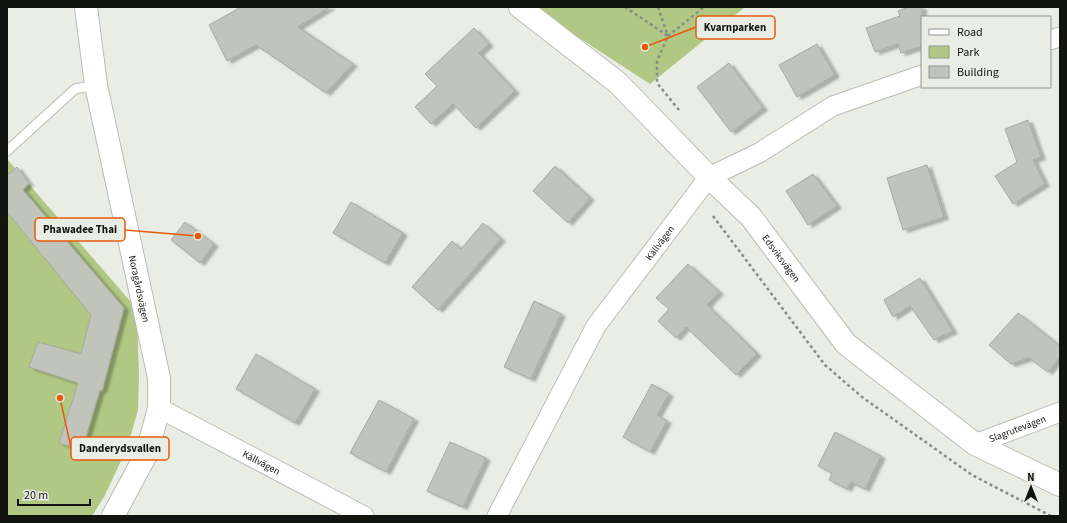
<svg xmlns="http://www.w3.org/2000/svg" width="1067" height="523" font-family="'Source Sans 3',sans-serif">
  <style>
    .green { fill: #b0c884 }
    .building { fill: #c0c4bb; stroke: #a6aaa1; filter: url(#shadow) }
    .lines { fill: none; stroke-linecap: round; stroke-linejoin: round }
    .lane-casing { stroke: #b9bdb3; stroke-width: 11 }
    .street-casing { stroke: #b9bdb3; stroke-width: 21 }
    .secondary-casing { stroke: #b9bdb3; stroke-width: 24 }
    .path { stroke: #898c85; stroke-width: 2.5; stroke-dasharray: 3 3; stroke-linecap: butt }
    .lane { stroke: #fff; stroke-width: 9 }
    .street { stroke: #fff; stroke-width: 19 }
    .secondary { stroke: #fff; stroke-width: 22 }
    .labels { text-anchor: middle; stroke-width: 4; stroke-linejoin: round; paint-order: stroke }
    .street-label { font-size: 10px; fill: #121410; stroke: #e9ede3 }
    .leader { fill: none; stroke: #e8590c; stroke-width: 1.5 }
    .callout-dot { fill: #e8590c; stroke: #e9ede3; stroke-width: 1.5 }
    .callout { fill: #e9ede3; stroke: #e8590c; stroke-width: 1.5 }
    .callout-label { font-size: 11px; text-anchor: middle; font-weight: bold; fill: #121410 }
  </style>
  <defs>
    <filter id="shadow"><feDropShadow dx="4.5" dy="2.5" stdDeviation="1" flood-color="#0004"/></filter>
  </defs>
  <rect width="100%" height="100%" fill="#e9ede3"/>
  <!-- green -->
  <g class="green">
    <path d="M 532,7 L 745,7 L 650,84 Z"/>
    <path d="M 7,159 L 137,309 L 139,376 L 138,410 L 127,448 L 104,497 L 92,516 L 7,516 Z"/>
  </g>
  <!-- building -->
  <g class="building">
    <path d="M 241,7 L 330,7 L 298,27 L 353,64 L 326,93 L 256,45 L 227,61 L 209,25 Z"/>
    <path d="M 908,7 L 922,7 L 922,46 L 901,53 L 898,44 L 875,52 L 866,28 L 900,16 L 898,11 Z"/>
    <path d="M 474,28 L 489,44 L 479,53 L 515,91 L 476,128 L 453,104 L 431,124 L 415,107 L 437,86 L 425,74 Z"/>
    <path d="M 817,44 L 835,75 L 797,97 L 779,65 Z"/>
    <path d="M 729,63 L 763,108 L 731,132 L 697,87 Z"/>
    <path d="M 1028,120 L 1041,157 L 1033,160 L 1045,184 L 1013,204 L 995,176 L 1017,162 L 1005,129 Z"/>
    <path d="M 927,165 L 944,217 L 903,230 L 887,178 Z"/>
    <path d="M 555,166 L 590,198 L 568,223 L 533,191 Z"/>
    <path d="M 17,167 L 29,183 L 23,190 L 124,308 L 102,391 L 100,390 L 82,450 L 59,443 L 78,383 L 29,367 L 38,342 L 81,354 L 91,315 L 7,212 L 7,172 L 9,174 Z"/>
    <path d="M 813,174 L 837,206 L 808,225 L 786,191 Z"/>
    <path d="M 351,202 L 403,233 L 385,263 L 333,233 Z"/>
    <path d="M 185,222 L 214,244 L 200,263 L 171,240 Z"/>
    <path d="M 483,223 L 501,239 L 438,310 L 412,287 L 452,241 L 461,249 Z"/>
    <path d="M 688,264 L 719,292 L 707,305 L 757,354 L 736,375 L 686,327 L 676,338 L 658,321 L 669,309 L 656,298 Z"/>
    <path d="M 920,278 L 953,331 L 934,340 L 910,306 L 893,317 L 884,300 Z"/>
    <path d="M 534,301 L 561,314 L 531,379 L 504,367 Z"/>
    <path d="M 1018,313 L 1060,346 L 1060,357 L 1048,372 L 1029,358 L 1011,364 L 989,345 Z"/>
    <path d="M 256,354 L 315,389 L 295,423 L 236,389 Z"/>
    <path d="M 652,384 L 669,394 L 657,415 L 667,421 L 650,452 L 623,437 Z"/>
    <path d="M 379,400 L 414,419 L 386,472 L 350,453 Z"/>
    <path d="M 835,432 L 881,456 L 865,489 L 851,482 L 847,489 L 829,480 L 832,473 L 818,466 Z"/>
    <path d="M 450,442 L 486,458 L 463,507 L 427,491 Z"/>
  </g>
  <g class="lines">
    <!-- lane casing -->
    <g class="lane-casing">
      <path id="lane" d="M 7,151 L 75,89 L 96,85"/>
    </g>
    <!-- street casing -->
    <g class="street-casing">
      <g id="street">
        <path d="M 1050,40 L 1060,37"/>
        <path id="s1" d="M 159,408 L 364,516"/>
        <path id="s2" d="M 975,444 L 1060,412"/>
        <path id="s3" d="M 497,516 L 596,326 L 709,177 L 759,153 L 833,106 L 922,75"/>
      </g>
    </g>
    <!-- secondary casing -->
    <g class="secondary-casing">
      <g id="secondary">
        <path id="s4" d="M 86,7 L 96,85 L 159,378 L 159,408 L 147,453 L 113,516"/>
        <path id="s5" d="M 520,7 L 618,83 L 709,177 L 751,217 L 846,344 L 975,444 L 1060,485"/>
      </g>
    </g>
    <!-- path -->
    <g class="path">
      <path d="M 625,7 L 668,36"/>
      <path d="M 658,7 L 668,36"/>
      <path d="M 679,110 L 657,83 L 657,61 L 668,36 L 704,7"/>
      <path d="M 713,216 L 825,365 L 862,397 L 972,475 L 1051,516"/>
    </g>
    <!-- lane -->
    <use href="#lane" class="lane"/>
    <!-- street -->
    <use href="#street" class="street"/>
    <!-- secondary -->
    <use href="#secondary" class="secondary"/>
  </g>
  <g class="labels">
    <!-- street labels -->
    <g class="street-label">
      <text dy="4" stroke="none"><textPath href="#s3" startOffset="319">Källvägen</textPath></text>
      <text dy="4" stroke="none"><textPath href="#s5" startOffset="364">Edsviksvägen</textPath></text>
      <text dy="4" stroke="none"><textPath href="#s4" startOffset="287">Noragårdsvägen</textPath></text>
      <text dy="4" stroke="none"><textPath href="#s2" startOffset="45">Slagrutevägen</textPath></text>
      <text dy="4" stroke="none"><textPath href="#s1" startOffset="116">Källvägen</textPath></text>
    </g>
  </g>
  <!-- callouts -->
  <path class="leader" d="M645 47L696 27M198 236L125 230M60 398L71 448"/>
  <g class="callout-dot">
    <circle cx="645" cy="47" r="4"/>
    <circle cx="198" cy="236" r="4"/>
    <circle cx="60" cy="398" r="4"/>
  </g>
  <g class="callout">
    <rect x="696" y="16" width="79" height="23" rx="4"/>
    <rect x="35" y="218" width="90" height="23" rx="4"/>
    <rect x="71" y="437" width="98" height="23" rx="4"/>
  </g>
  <g class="callout-label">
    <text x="735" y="31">Kvarnparken</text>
    <text x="80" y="233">Phawadee Thai</text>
    <text x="120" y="452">Danderydsvallen</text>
  </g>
  <!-- border -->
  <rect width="1067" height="523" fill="none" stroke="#121410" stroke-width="16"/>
  <!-- legend -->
  <rect x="921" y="16" width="130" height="72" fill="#e9ede3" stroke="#93968f"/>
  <rect x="929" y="29" width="20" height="6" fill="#ffffff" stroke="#93968f"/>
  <text x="957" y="36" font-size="12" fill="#121410">Road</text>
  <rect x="929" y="46" width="20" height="12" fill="#b0c884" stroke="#93968f"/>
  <text x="957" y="56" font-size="12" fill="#121410">Park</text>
  <rect x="929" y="66" width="20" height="12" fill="#c0c4bb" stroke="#93968f"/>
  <text x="957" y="76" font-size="12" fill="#121410">Building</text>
  <!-- north arrow -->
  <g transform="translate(1031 487)" stroke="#e9ede3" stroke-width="3" paint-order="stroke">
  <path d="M0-3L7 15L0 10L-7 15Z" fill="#121410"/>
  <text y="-6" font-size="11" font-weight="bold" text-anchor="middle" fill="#121410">N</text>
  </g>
  <!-- scale -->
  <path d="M18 499v6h72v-6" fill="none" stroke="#121410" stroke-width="2"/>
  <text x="24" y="499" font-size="12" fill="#121410" stroke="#e9ede3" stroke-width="3" paint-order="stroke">20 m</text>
</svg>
